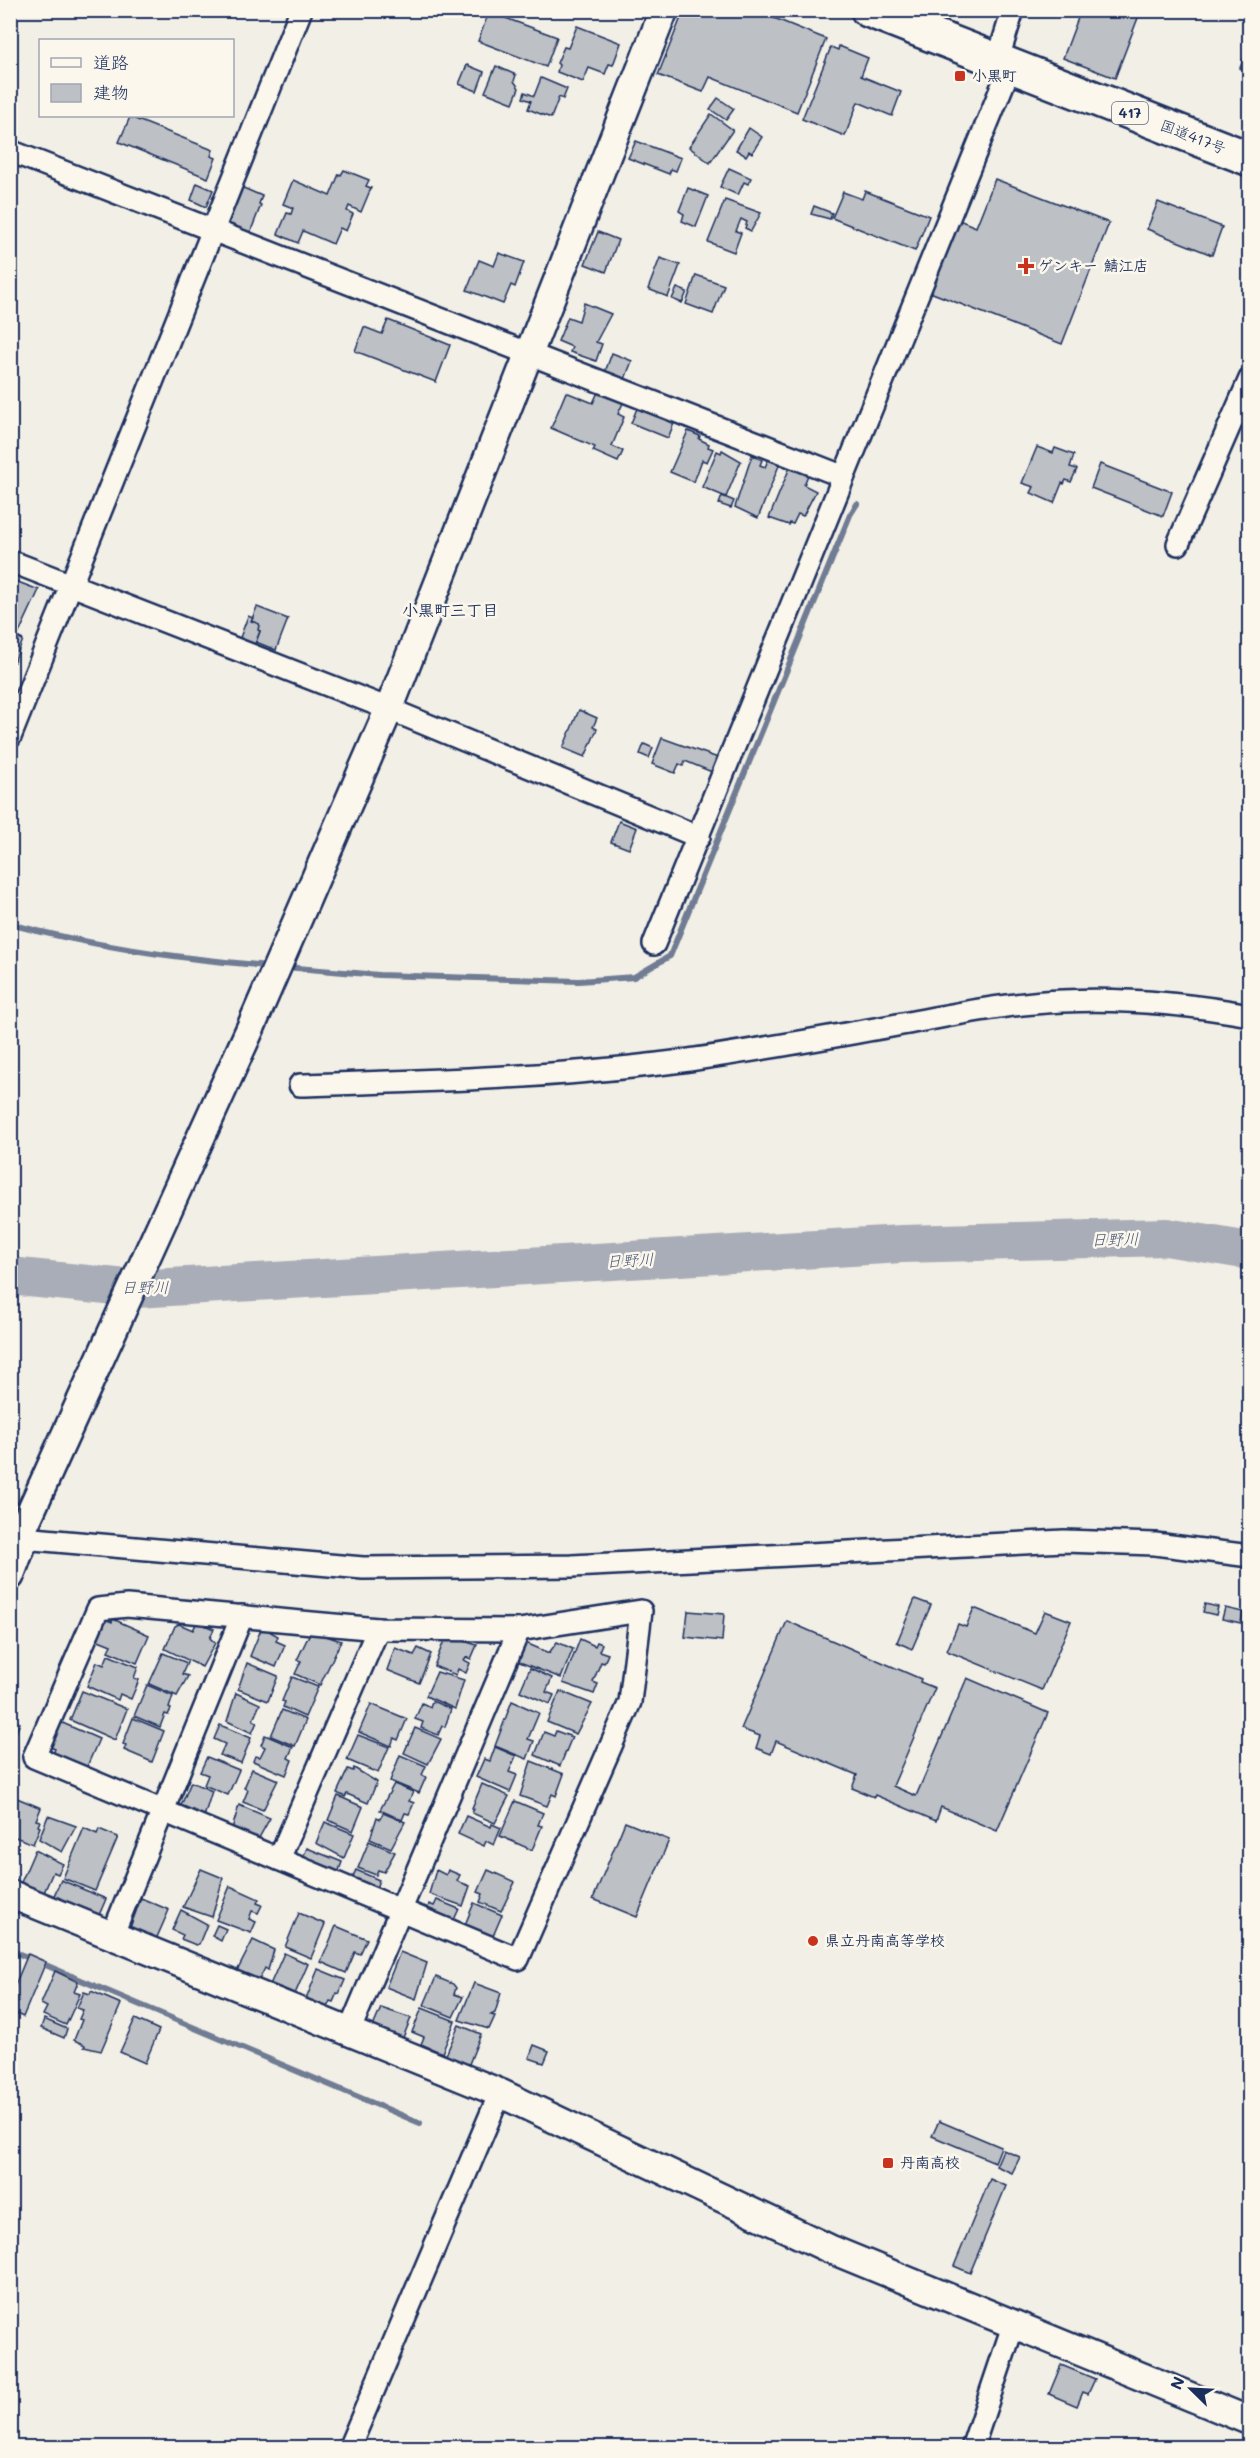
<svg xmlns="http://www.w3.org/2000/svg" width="1260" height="2458" font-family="Mali,'Klee One',sans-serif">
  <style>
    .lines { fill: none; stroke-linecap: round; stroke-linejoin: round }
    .stream { stroke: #707b93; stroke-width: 6 }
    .river { stroke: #a9adb7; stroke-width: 38 }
    .building { fill: #bdc0c4; stroke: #1b2f5e; stroke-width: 1.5 }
    .minor-casing { stroke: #1b2f5e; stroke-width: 26 }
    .tertiary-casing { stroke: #1b2f5e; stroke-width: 32 }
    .trunk-casing { stroke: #1b2f5e; stroke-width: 38 }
    .minor { stroke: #fbf7ec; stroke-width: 21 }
    .tertiary { stroke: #fbf7ec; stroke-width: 27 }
    .trunk { stroke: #fbf7ec; stroke-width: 33 }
    .poi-dot { fill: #c8321e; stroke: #fbf7ec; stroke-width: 2 }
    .labels { text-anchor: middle; stroke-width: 5; stroke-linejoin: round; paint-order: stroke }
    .shield { fill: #fbf7ec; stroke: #5e6b89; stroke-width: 1.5 }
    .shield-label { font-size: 14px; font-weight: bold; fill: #1b2f5e }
    .poi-label { font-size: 15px; font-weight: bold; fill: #1b2f5e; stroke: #fbf7ec; text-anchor: start }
    .street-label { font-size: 15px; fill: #1b2f5e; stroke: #fbf7ec }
    .neighbourhood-label { font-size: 16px; font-weight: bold; fill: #1b2f5e; stroke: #fbf7ec }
    .water-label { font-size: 16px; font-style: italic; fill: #465579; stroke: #fbf7ec }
  </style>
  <rect width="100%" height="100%" fill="#f2efe6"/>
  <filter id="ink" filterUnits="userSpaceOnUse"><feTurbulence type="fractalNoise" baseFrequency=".0167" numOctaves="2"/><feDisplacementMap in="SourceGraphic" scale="12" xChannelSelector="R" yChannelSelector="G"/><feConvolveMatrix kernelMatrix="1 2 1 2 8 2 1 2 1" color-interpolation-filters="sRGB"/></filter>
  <g filter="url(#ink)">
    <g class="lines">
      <!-- stream -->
      <g class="stream">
        <path d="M 10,924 C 95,947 181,959 269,966"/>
        <path d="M 285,967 L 379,975 L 579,981 L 634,977 L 670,956 L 850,515 L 857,504"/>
        <path d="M 10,1950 L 420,2123"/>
      </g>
      <!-- river -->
      <path class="river" d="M 10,1276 L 136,1289 L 902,1244 L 1166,1237 L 1250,1251"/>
    </g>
    <!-- building -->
    <g class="building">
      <path d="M 684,10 L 754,10 L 826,39 L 797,112 L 710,77 L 703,92 L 658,75 Z"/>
      <path d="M 1081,10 L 1141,10 L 1115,78 L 1063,58 Z"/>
      <path d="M 489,12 L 557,37 L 546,67 L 478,41 Z"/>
      <path d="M 577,26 L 621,43 L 613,65 L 609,64 L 605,74 L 589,68 L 583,82 L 557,72 L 559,65 L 557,63 L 564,47 L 568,48 Z"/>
      <path d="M 1249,45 L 1250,45 L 1250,72 L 1240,68 Z"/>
      <path d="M 839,46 L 868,58 L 861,76 L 901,92 L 892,116 L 858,102 L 845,136 L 802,119 L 831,47 L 838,50 Z"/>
      <path d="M 467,65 L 484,72 L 477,91 L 459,84 Z"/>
      <path d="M 496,66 L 516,75 L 514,81 L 519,88 L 513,103 L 485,92 Z"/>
      <path d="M 541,78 L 567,89 L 563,99 L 559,97 L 551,118 L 528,109 L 531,101 L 523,98 L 525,92 L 534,96 Z"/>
      <path d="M 718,98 L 734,109 L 726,120 L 710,109 Z"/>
      <path d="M 711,114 L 733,130 L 710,163 L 689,147 Z"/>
      <path d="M 130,117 L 213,150 L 211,156 L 216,158 L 208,178 L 119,142 Z"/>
      <path d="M 749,128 L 762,137 L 752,153 L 749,151 L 746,156 L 736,150 Z"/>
      <path d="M 636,141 L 681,158 L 676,171 L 671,169 L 669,174 L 628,158 Z"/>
      <path d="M 729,168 L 751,178 L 748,184 L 744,182 L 738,195 L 720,187 Z"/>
      <path d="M 344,170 L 369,180 L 366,186 L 371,188 L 361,212 L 349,206 L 347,211 L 353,214 L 346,231 L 340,228 L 333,244 L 303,231 L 298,243 L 278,234 L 287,213 L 291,214 L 293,208 L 283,204 L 293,180 L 330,196 L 339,174 L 341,175 Z"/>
      <path d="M 995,179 L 1109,223 L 1062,344 L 930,292 L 959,220 L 976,227 Z"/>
      <path d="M 197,183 L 213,190 L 206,207 L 191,200 Z"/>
      <path d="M 241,187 L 262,196 L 259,204 L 261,205 L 250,233 L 227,224 Z"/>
      <path d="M 688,188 L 708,196 L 696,227 L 682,221 L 684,214 L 679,211 Z"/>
      <path d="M 865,191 L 929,216 L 915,251 L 832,218 L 843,192 L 862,199 Z"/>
      <path d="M 725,200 L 761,213 L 751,231 L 745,228 L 747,222 L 741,219 L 736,231 L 741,233 L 734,252 L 708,242 Z"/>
      <path d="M 1158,202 L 1222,227 L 1212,255 L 1147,229 Z"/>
      <path d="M 814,206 L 832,213 L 830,219 L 811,214 Z"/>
      <path d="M 598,232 L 618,240 L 606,272 L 585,264 Z"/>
      <path d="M 499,253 L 524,262 L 515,287 L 511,285 L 503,304 L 467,290 L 479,260 L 494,266 Z"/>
      <path d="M 660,258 L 680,265 L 668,297 L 648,289 Z"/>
      <path d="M 696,275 L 724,285 L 713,314 L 686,304 Z"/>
      <path d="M 677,288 L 687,292 L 682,303 L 672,299 Z"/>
      <path d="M 584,303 L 611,314 L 596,342 L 602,344 L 596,361 L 570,352 L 572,347 L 558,341 L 568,317 L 579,321 Z"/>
      <path d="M 388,320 L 450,345 L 436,382 L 355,351 L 364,327 L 382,334 Z"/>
      <path d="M 612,353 L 632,361 L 625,379 L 605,372 Z"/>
      <path d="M 599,390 L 624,401 L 618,414 L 624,417 L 612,446 L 623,451 L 618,462 L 593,451 L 595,447 L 551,428 L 566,392 L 593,403 Z"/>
      <path d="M 638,406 L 675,421 L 668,438 L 631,423 Z"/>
      <path d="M 688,431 L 700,436 L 699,439 L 709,444 L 708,447 L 713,449 L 707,462 L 702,460 L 694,482 L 670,472 Z"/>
      <path d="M 1037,447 L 1053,453 L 1055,448 L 1074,455 L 1070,467 L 1077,469 L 1071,482 L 1066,480 L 1064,484 L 1062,483 L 1054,503 L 1031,493 L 1034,487 L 1022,483 Z"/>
      <path d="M 722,450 L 741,461 L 726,497 L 702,487 L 717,451 L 721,453 Z"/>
      <path d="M 752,455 L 762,460 L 760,465 L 765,467 L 769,458 L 780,463 L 758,518 L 735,507 Z"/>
      <path d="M 1100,464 L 1172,492 L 1163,516 L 1091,488 Z"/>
      <path d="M 790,467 L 808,475 L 804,485 L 816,491 L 803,516 L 798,514 L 793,524 L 790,523 L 789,525 L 769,518 Z"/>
      <path d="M 722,496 L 734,501 L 731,508 L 719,504 Z"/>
      <path d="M 10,579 L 39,590 L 19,633 L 10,630 Z"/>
      <path d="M 257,607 L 288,619 L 276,650 L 256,642 L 260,631 L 258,630 L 259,624 L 251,621 Z"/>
      <path d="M 248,616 L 253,618 L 251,621 L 259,624 L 258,630 L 260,631 L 253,649 L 238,643 Z"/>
      <path d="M 10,634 L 23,640 L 14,662 L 10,660 Z"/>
      <path d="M 579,710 L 597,718 L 593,727 L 597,729 L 585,757 L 563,748 Z"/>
      <path d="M 662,738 L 718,758 L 712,772 L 685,761 L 683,766 L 679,764 L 675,773 L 652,764 Z"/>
      <path d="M 644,744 L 653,748 L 649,758 L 640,754 Z"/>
      <path d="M 619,821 L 637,828 L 629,849 L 611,842 Z"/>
      <path d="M 915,1599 L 931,1605 L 912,1649 L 897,1642 Z"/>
      <path d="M 1205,1604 L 1218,1607 L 1216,1615 L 1203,1612 Z"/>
      <path d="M 974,1608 L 1035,1633 L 1045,1611 L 1071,1621 L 1042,1690 L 947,1651 L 958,1624 L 966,1627 Z"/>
      <path d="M 1225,1608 L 1243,1612 L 1241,1623 L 1222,1619 Z"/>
      <path d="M 688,1611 L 724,1614 L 722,1641 L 685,1637 Z"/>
      <path d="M 105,1619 L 112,1622 L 113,1619 L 149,1635 L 137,1663 L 108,1651 L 111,1645 L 96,1639 Z"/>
      <path d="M 787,1621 L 921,1679 L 920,1682 L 935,1688 L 893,1786 L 916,1796 L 967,1678 L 1048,1713 L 997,1831 L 941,1807 L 936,1821 L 875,1795 L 874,1797 L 852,1788 L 857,1775 L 776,1741 L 771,1754 L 756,1748 L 760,1736 L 741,1729 Z"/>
      <path d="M 197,1622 L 214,1629 L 210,1638 L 215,1643 L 202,1667 L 165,1649 L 175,1626 L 179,1624 L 193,1630 Z"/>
      <path d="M 262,1627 L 278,1636 L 276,1641 L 285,1645 L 276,1667 L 250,1656 Z"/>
      <path d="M 311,1631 L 341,1641 L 320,1685 L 295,1674 L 301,1661 L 297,1660 Z"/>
      <path d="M 446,1636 L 477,1645 L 471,1659 L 466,1657 L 464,1660 L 470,1663 L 466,1673 L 458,1669 L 456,1675 L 434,1666 Z"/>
      <path d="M 580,1639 L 595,1646 L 597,1642 L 602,1644 L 599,1651 L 608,1654 L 604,1663 L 601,1662 L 593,1682 L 598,1684 L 594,1694 L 563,1683 Z"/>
      <path d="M 557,1642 L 573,1649 L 561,1678 L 517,1661 L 526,1643 L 549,1653 Z"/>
      <path d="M 395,1648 L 414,1655 L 418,1648 L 431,1654 L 419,1683 L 387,1670 Z"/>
      <path d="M 163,1653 L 187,1663 L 182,1674 L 188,1676 L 177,1696 L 149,1684 Z"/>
      <path d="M 108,1655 L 138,1667 L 134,1678 L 139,1680 L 131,1699 L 120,1694 L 118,1700 L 87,1686 L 97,1662 L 104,1665 Z"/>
      <path d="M 247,1663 L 278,1676 L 268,1701 L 238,1689 Z"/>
      <path d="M 530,1668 L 552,1678 L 546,1692 L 554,1695 L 550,1704 L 520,1691 Z"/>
      <path d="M 437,1672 L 464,1680 L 455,1709 L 426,1696 Z"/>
      <path d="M 292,1677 L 318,1687 L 305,1717 L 283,1707 L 285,1702 L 282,1701 Z"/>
      <path d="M 147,1685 L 173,1696 L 169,1708 L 171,1709 L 168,1715 L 165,1714 L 160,1727 L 134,1716 Z"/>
      <path d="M 82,1691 L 127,1709 L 115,1740 L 70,1720 Z"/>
      <path d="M 560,1691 L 592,1704 L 576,1734 L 547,1722 Z"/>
      <path d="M 236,1693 L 260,1704 L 253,1720 L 257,1722 L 252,1733 L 227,1721 Z"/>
      <path d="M 432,1701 L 451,1709 L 445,1727 L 442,1726 L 438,1735 L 421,1728 L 423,1722 L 415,1719 L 422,1703 L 430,1707 Z"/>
      <path d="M 512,1701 L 539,1713 L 528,1739 L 534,1741 L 527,1759 L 495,1746 Z"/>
      <path d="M 371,1704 L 407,1719 L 398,1740 L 394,1738 L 391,1746 L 359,1732 Z"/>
      <path d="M 282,1710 L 306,1720 L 295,1746 L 271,1736 Z"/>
      <path d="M 133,1718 L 164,1731 L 152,1762 L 124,1750 L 126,1745 L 123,1744 Z"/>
      <path d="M 10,1719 L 20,1723 L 10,1747 Z"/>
      <path d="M 58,1721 L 99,1739 L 85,1771 L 46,1771 L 55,1749 L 48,1746 Z"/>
      <path d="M 220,1725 L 251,1738 L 241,1763 L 220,1755 L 225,1744 L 214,1739 Z"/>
      <path d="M 415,1728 L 441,1739 L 428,1764 L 404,1753 Z"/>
      <path d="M 556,1731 L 572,1737 L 560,1766 L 535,1755 L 544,1732 L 554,1736 Z"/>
      <path d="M 265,1735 L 293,1747 L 288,1758 L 292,1760 L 286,1775 L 253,1761 L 255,1756 L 260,1757 L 265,1747 L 261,1745 Z"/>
      <path d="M 358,1735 L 389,1747 L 378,1773 L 347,1760 Z"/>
      <path d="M 495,1747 L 516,1756 L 509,1772 L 517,1775 L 510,1792 L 476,1777 L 484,1759 L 490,1761 Z"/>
      <path d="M 400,1755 L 426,1766 L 422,1775 L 426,1777 L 419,1793 L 390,1781 Z"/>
      <path d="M 207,1757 L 239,1770 L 228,1795 L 204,1785 L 208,1775 L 200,1772 Z"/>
      <path d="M 531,1761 L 564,1774 L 556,1796 L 552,1794 L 547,1806 L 520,1796 Z"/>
      <path d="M 354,1768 L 377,1782 L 368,1803 L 347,1794 L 345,1797 L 337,1793 L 348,1769 L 353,1771 Z"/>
      <path d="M 252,1769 L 278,1780 L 263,1810 L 243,1802 L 248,1790 L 244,1788 Z"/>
      <path d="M 191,1782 L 212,1791 L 204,1817 L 180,1808 Z"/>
      <path d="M 394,1784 L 413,1792 L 409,1801 L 414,1803 L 409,1814 L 405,1813 L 402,1820 L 380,1810 Z"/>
      <path d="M 482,1784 L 509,1796 L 495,1823 L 472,1813 L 474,1809 L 472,1808 Z"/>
      <path d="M 338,1796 L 363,1807 L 353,1831 L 328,1820 Z"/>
      <path d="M 17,1798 L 41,1808 L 36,1820 L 40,1821 L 38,1826 L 40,1827 L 33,1844 L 10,1835 L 10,1814 Z"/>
      <path d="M 515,1801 L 543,1813 L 538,1825 L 542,1826 L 532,1850 L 500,1836 Z"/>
      <path d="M 239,1805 L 270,1818 L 255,1845 L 232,1829 Z"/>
      <path d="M 383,1813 L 405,1822 L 391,1848 L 370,1839 L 377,1817 L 380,1819 Z"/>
      <path d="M 48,1816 L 76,1826 L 62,1852 L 39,1839 Z"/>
      <path d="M 466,1816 L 491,1827 L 492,1824 L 501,1828 L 494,1845 L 486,1841 L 484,1846 L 458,1834 Z"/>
      <path d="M 325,1822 L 354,1834 L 344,1858 L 316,1843 Z"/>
      <path d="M 625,1822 L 669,1840 L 637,1917 L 593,1899 Z"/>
      <path d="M 84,1828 L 97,1834 L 99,1829 L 118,1837 L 95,1891 L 63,1878 Z"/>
      <path d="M 369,1841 L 395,1852 L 384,1872 L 378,1870 L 376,1875 L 358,1868 Z"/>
      <path d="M 307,1848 L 342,1862 L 337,1876 L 301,1862 Z"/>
      <path d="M 35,1850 L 63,1864 L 58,1874 L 53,1872 L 42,1897 L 19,1887 Z"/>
      <path d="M 201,1869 L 223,1878 L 212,1917 L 183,1907 Z"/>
      <path d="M 356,1870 L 379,1880 L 376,1888 L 379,1889 L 371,1907 L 345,1893 Z"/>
      <path d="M 436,1870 L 446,1875 L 448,1870 L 460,1875 L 457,1881 L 470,1886 L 463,1906 L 429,1894 Z"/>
      <path d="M 488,1870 L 515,1882 L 501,1911 L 480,1902 L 483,1894 L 478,1892 Z"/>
      <path d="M 61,1880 L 106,1899 L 96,1922 L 52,1900 Z"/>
      <path d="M 230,1886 L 259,1899 L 257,1903 L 262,1905 L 258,1913 L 252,1911 L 249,1919 L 256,1922 L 251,1933 L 216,1920 Z"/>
      <path d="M 141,1898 L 169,1910 L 154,1944 L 128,1933 Z"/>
      <path d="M 437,1900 L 459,1909 L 452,1924 L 417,1923 L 424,1906 L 428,1908 L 429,1904 L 434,1906 Z"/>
      <path d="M 474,1903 L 502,1915 L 487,1950 L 459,1939 Z"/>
      <path d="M 181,1910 L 207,1924 L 199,1944 L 196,1945 L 181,1939 L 183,1935 L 172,1930 Z"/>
      <path d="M 299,1913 L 325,1924 L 311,1958 L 285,1947 Z"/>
      <path d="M 217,1925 L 226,1929 L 221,1941 L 212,1936 Z"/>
      <path d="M 336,1926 L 367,1939 L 360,1954 L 355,1952 L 346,1973 L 321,1962 Z"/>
      <path d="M 253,1940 L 274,1950 L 268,1970 L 265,1968 L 256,1986 L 230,1985 Z"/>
      <path d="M 400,1952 L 427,1963 L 416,1999 L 386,1987 Z"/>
      <path d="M 284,1953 L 308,1964 L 295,1994 L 282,1988 L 281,1992 L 269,1987 Z"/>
      <path d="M 28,1954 L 46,1962 L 23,2017 L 10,2011 L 10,1997 Z"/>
      <path d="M 318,1969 L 345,1980 L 339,1994 L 337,1993 L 333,2002 L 330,2001 L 326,2010 L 305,2002 Z"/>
      <path d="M 55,1971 L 78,1982 L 74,1992 L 80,1994 L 66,2025 L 43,2015 L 47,2007 L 41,2004 Z"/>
      <path d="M 436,1977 L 453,1984 L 456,1988 L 454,1994 L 463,1997 L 453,2017 L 424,2005 Z"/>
      <path d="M 474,1983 L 501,1993 L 495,2013 L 491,2015 L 495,2016 L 489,2029 L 459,2020 Z"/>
      <path d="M 91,1991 L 121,2004 L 101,2051 L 84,2047 L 85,2045 L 74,2040 L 82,2020 L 79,2019 L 83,2010 L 77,2008 L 84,1992 L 90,1994 Z"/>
      <path d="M 381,2008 L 411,2018 L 402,2040 L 372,2029 Z"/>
      <path d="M 422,2008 L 455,2021 L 442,2053 L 421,2044 L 424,2037 L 412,2032 Z"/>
      <path d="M 44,2019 L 67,2029 L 64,2038 L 41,2028 Z"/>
      <path d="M 135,2019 L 159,2030 L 145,2063 L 120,2052 Z"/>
      <path d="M 459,2025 L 481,2034 L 467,2069 L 445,2057 Z"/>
      <path d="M 534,2045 L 549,2051 L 544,2063 L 529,2058 Z"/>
      <path d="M 939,2121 L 1001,2147 L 995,2162 L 932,2136 Z"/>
      <path d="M 1003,2150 L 1020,2157 L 1012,2173 L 996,2166 Z"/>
      <path d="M 990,2179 L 1006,2186 L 970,2273 L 954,2266 Z"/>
      <path d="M 1061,2365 L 1095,2379 L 1088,2394 L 1083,2392 L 1077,2406 L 1049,2394 Z"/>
    </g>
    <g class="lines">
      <!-- minor casing -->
      <g class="minor-casing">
        <g id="minor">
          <path d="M 997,62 L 1013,10"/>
          <path d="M 10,151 L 842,476"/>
          <path d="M 1178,544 L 1250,379"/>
          <path d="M 10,561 L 389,709 L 699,837"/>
          <path d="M 10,737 L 301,10"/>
          <path d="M 654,944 L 1010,67"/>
          <path d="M 300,1085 C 425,1081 550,1078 674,1062 C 749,1052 823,1038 897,1025 C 952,1015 1007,1003 1063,1001 C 1125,998 1188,1004 1250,1015"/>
          <path d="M 11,1537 L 363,1568 L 572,1566 L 1064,1541 L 1155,1544 L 1250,1556"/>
          <path d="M 127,1606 L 378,1629 L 519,1630 L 641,1611 L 630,1702 L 518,1959 L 34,1757 L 98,1609 Z"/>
          <path d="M 279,1859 L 378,1629"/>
          <path d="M 112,1936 L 242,1616"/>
          <path d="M 349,2032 L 519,1630"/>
          <path d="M 349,2448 L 500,2093"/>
          <path d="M 972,2448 L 1014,2323"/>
        </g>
      </g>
      <!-- tertiary casing -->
      <g class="tertiary-casing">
        <g id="tertiary">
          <path d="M 10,1576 L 24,1539 L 24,1526 L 251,1027 L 389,709 L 664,10"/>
          <path d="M 10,1894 L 500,2093 L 830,2249 L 1250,2421"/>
        </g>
      </g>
      <!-- trunk casing -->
      <g class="trunk-casing">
        <path id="trunk" d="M 868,10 L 1250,159"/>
      </g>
      <!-- minor -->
      <use href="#minor" class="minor"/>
      <!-- tertiary -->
      <use href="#tertiary" class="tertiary"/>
      <!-- trunk -->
      <use href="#trunk" class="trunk"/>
    </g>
  </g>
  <!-- markers -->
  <g class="poi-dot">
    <rect x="954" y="70" width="12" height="12" rx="3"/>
    <path d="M1023 257h6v6h6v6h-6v6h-6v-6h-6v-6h6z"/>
    <circle cx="813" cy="1941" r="6"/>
    <rect x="882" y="2157" width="12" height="12" rx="3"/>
  </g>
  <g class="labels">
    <!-- shield labels -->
    <rect class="shield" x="1112" y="102" width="36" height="22" rx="4.5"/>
    <g class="shield-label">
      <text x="1130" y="118">417</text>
    </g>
    <!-- poi labels -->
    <g class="poi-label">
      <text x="972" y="81">小黒町</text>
      <text x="1038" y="271">ゲンキー 鯖江店</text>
      <text x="825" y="1946">県立丹南高等学校</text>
      <text x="900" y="2168">丹南高校</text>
    </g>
    <!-- street labels -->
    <g class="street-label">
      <text transform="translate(1193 137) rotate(21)" y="5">国道417号</text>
    </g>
    <!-- neighbourhood labels -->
    <g class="neighbourhood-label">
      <text x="450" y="616">小黒町三丁目</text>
    </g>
    <!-- water labels -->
    <g class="water-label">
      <text transform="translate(1115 1239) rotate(-1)" y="6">日野川</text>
      <text transform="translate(630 1260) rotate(-3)" y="6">日野川</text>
      <text x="145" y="1293">日野川</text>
    </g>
  </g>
  <!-- margin -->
  <rect width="1260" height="2458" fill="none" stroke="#fbf7ec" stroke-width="36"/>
  <rect x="18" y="18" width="1224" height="2422" fill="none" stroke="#1b2f5e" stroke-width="2" filter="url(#ink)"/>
  <!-- legend -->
  <rect x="39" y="39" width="195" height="78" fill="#fbf7ec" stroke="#a1a7b3" stroke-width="1.5"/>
  <rect x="51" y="58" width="30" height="9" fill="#fbf7ec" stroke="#a1a7b3" stroke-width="1.5"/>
  <text x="93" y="69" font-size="18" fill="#1b2f5e">道路</text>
  <rect x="51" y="84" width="30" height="18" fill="#bdc0c4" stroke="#a1a7b3" stroke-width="1.5"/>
  <text x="93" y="99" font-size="18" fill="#1b2f5e">建物</text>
  <!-- north arrow -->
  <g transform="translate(1191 2389) rotate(294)" stroke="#fbf7ec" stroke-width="4.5" paint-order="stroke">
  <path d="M0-4.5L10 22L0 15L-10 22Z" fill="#1b2f5e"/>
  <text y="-9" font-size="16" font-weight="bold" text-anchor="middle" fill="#1b2f5e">N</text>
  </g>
</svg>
